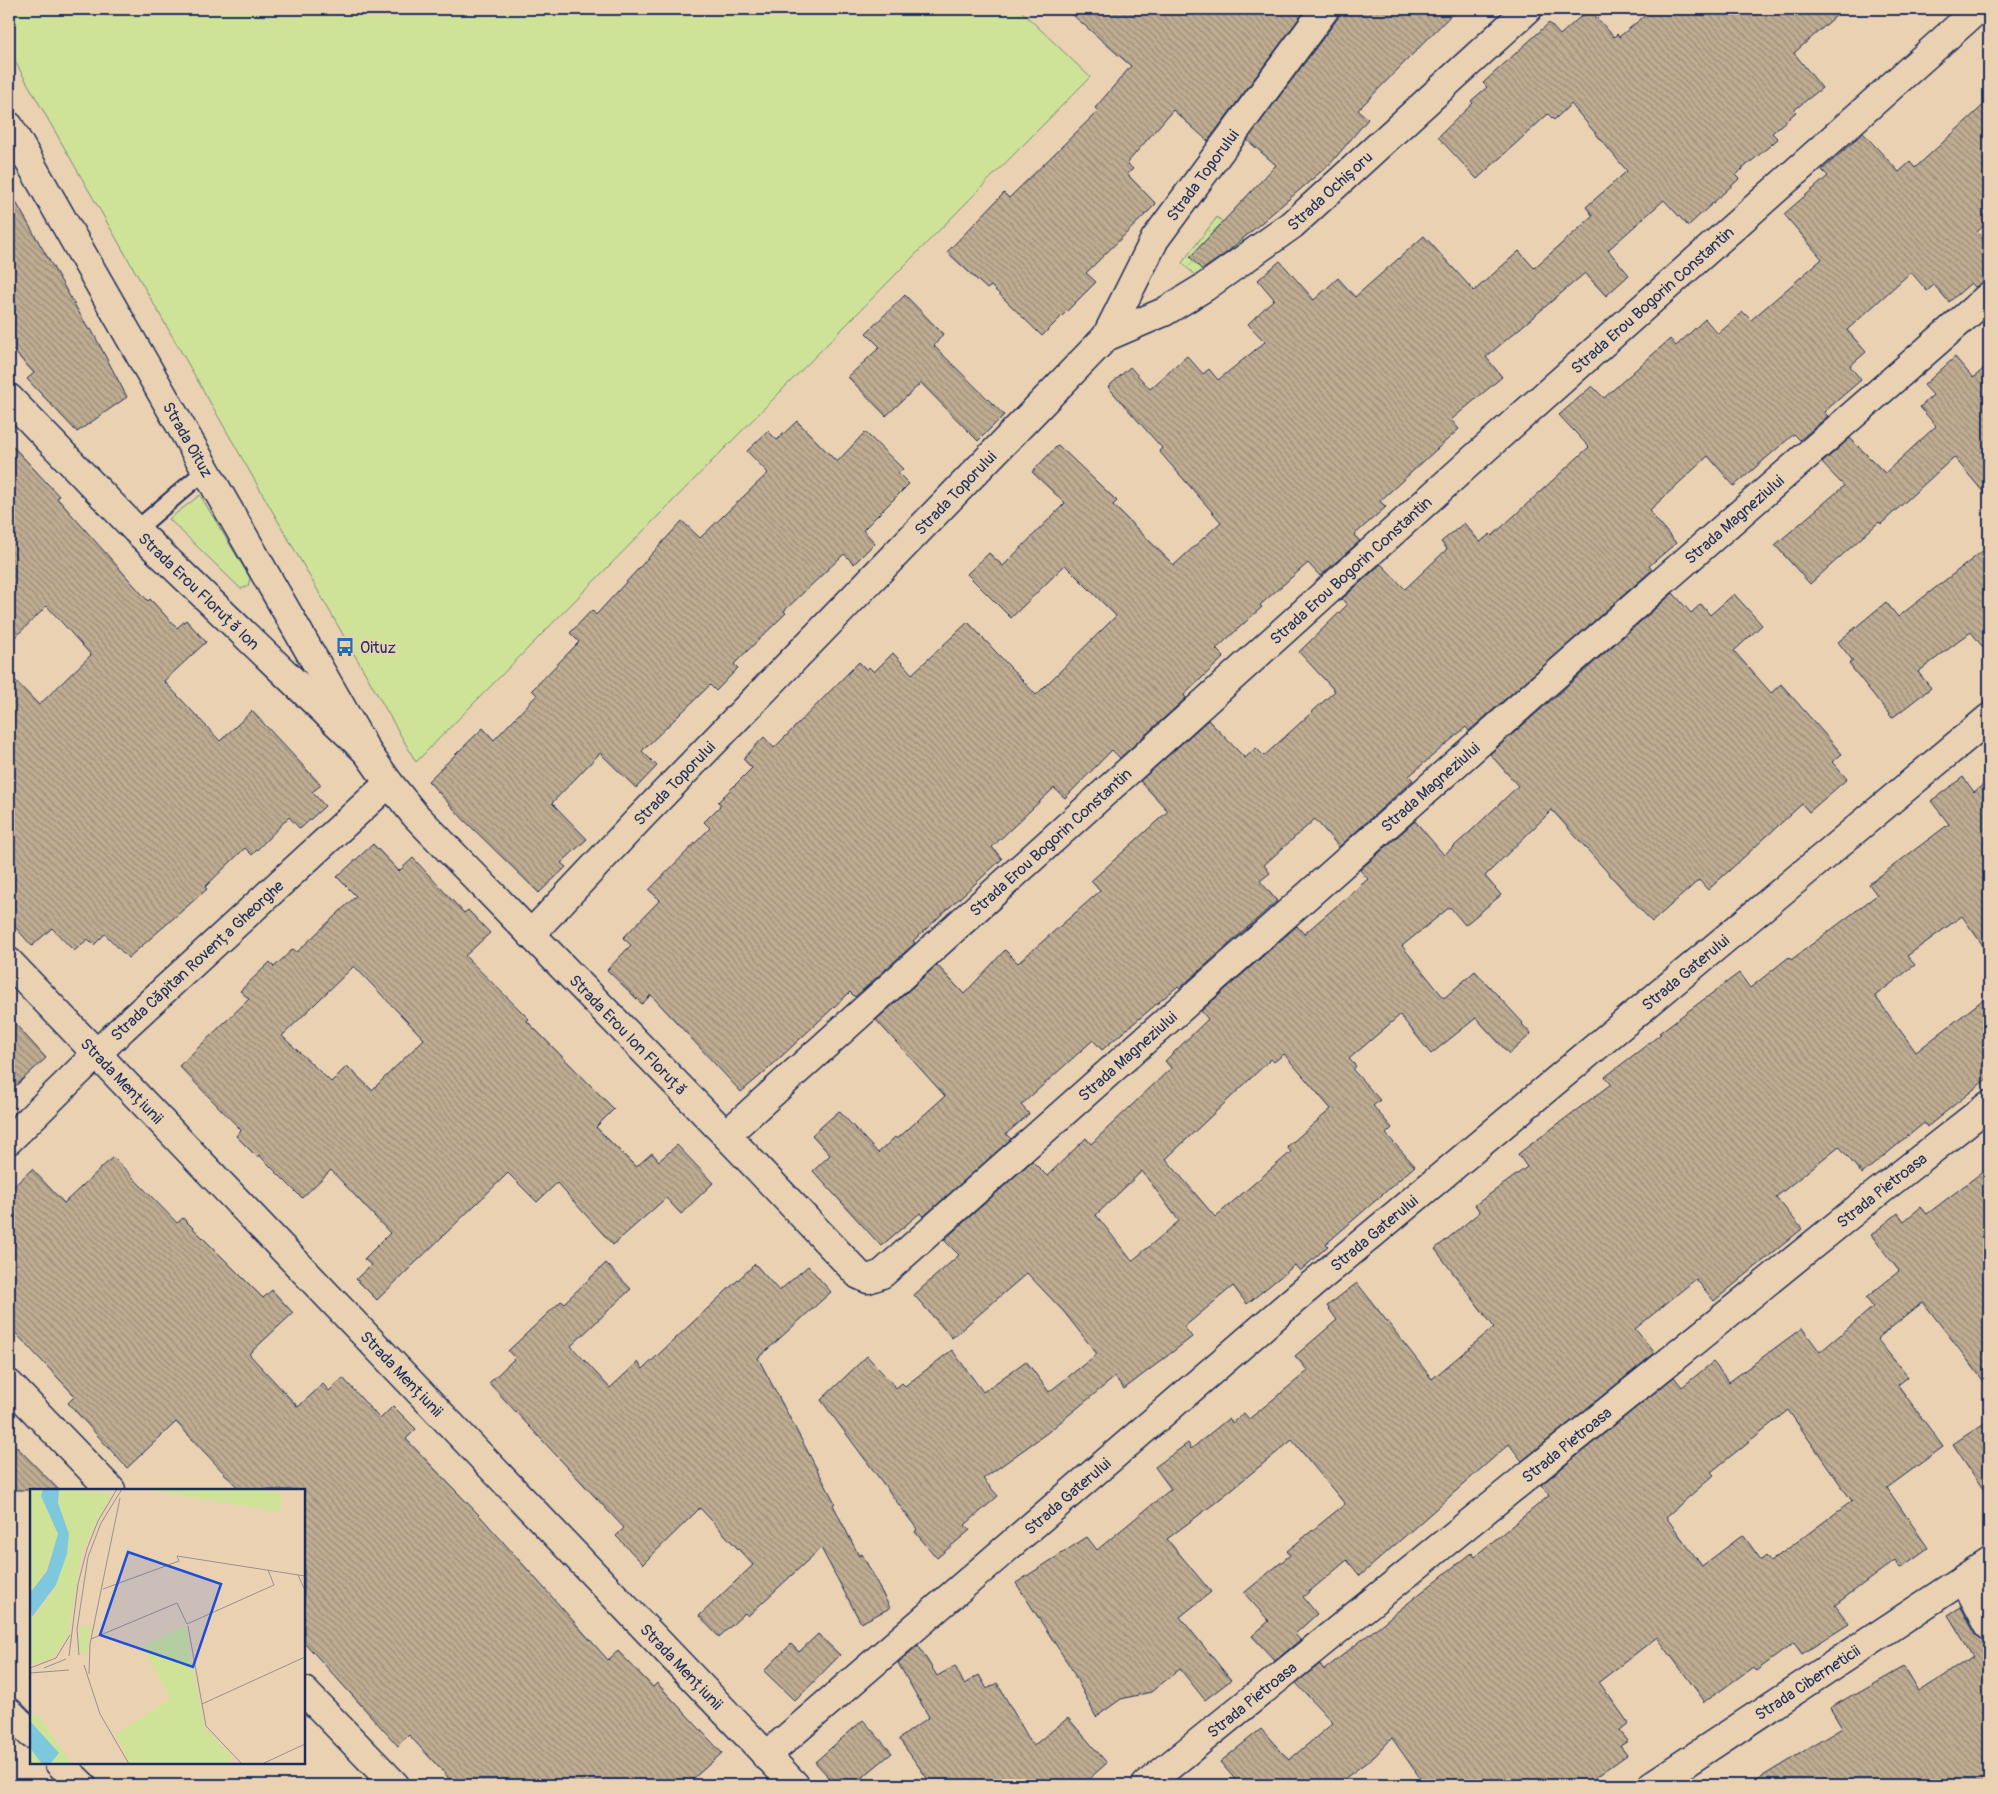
<svg xmlns="http://www.w3.org/2000/svg" width="1998" height="1794" font-family="Pangolin,sans-serif">
  <style>
    .green { fill: #cfe398; stroke: #75897b }
    .park { fill: url(#park-crowns); stroke: #75897b }
    .building { fill: url(#building-back-hatch); stroke: #1b2f5e; fill-rule: evenodd }
    .lines { fill: none; stroke-linecap: round; stroke-linejoin: round }
    .service-casing { stroke: #1b2f5e; stroke-width: 20 }
    .minor-casing { stroke: #1b2f5e; stroke-width: 31 }
    .tertiary-casing { stroke: #1b2f5e; stroke-width: 31 }
    .service { stroke: #ead1b2; stroke-width: 16 }
    .minor { stroke: #ead1b2; stroke-width: 28 }
    .tertiary { stroke: #ead1b2; stroke-width: 28 }
    .labels { text-anchor: middle; stroke-width: 4; stroke-linejoin: round; paint-order: stroke }
    .street-label { font-size: 16px; fill: #1b2f5e; stroke: #ead1b2 }
    .poi-label { font-size: 16px; fill: #1b2f5e; stroke: #ead1b2; text-anchor: start }
    .inset-road { fill: none; stroke: #979090; stroke-width: 1 }
    .view { fill: #1d4ed8; fill-opacity: 0.15; stroke: #1d4ed8; stroke-width: 2.5 }
    .inset-edge { fill: none; stroke: #1b2f5e; stroke-width: 2.5 }
  </style>
  <defs>
    <pattern id="park-crowns" width="20" height="18" patternUnits="userSpaceOnUse" patternTransform="scale(1.25)"><rect width="20" height="18" fill="#cfe398"/><path d="M2 6a3 3 0 1 1 6 0M12 15a3 3 0 1 1 6 0" fill="none" stroke="#b1c385"/></pattern>
    <pattern id="building-back-hatch" width="6" height="6" patternUnits="userSpaceOnUse" patternTransform="scale(1.25)"><rect width="6" height="6" fill="#bfac91"/><path d="M-1 5l2 2M0 0l6 6M5-1l2 2" fill="none" stroke="#9a8c7a"/></pattern>
  </defs>
  <rect width="100%" height="100%" fill="#ead1b2"/>
  <filter id="ink" filterUnits="userSpaceOnUse"><feTurbulence type="fractalNoise" baseFrequency=".02" numOctaves="2"/><feDisplacementMap in="SourceGraphic" scale="10" xChannelSelector="R" yChannelSelector="G"/><feConvolveMatrix kernelMatrix="1 2 1 2 8 2 1 2 1" color-interpolation-filters="sRGB"/></filter>
  <g filter="url(#ink)">
    <!-- green -->
    <g class="green">
      <path d="M 9,9 L 1019,9 L 1090,77 L 416,762 L 9,51 Z"/>
      <path d="M 200,495 L 250,578 L 248,586 L 241,589 L 169,519 Z"/>
    </g>
    <!-- park -->
    <path class="park" d="M 1217,217 L 1245,242 L 1198,278 L 1182,263 Z"/>
    <!-- building -->
    <g class="building">
      <path d="M 1066,9 L 1306,9 L 1208,141 L 1173,110 L 1127,163 L 1133,169 L 1127,174 L 1156,204 L 1086,273 L 1096,282 L 1042,336 L 991,286 L 987,289 L 947,252 L 1004,193 L 1009,198 L 1098,111 L 1095,108 L 1131,66 Z"/>
      <path d="M 1340,9 L 1457,9 L 1358,110 L 1368,119 L 1331,163 L 1225,254 L 1202,270 L 1190,257 L 1276,165 L 1247,140 L 1338,18 Z"/>
      <path d="M 1589,9 L 1614,37 L 1617,34 L 1619,37 L 1653,9 L 1844,9 L 1794,53 L 1822,88 L 1794,110 L 1796,112 L 1772,133 L 1778,139 L 1735,175 L 1739,179 L 1688,226 L 1664,200 L 1608,250 L 1629,275 L 1606,296 L 1585,273 L 1486,357 L 1502,377 L 1451,420 L 1459,429 L 1380,501 L 1386,507 L 1354,535 L 1360,541 L 1320,576 L 1308,563 L 1260,605 L 1262,607 L 1216,649 L 1224,657 L 1184,695 L 1186,698 L 1120,758 L 1112,750 L 1065,798 L 1054,788 L 992,847 L 1002,859 L 913,941 L 915,943 L 855,997 L 850,992 L 767,1070 L 741,1092 L 651,995 L 642,1004 L 607,970 L 631,945 L 623,938 L 660,900 L 649,890 L 710,828 L 704,822 L 721,805 L 718,802 L 752,768 L 743,759 L 764,737 L 774,748 L 859,662 L 867,670 L 869,667 L 874,672 L 893,653 L 912,674 L 968,622 L 1036,695 L 1116,616 L 1065,565 L 1011,618 L 967,574 L 989,553 L 1003,566 L 1065,503 L 1032,472 L 1058,445 L 1117,501 L 1113,505 L 1174,565 L 1221,522 L 1159,451 L 1162,448 L 1108,387 L 1130,367 L 1150,389 L 1187,356 L 1203,374 L 1209,369 L 1218,380 L 1265,342 L 1248,324 L 1274,299 L 1258,280 L 1280,261 L 1314,300 L 1338,278 L 1355,297 L 1424,236 L 1474,291 L 1519,251 L 1534,268 L 1593,216 L 1586,207 L 1627,171 L 1571,104 L 1554,120 L 1548,114 L 1477,179 L 1438,137 L 1473,103 L 1471,101 L 1487,87 L 1483,83 L 1549,23 L 1560,35 Z"/>
      <path d="M 1989,100 L 1989,221 L 1977,232 L 1989,246 L 1989,281 L 1975,287 L 1971,283 L 1949,302 L 1934,285 L 1927,291 L 1911,272 L 1847,330 L 1866,352 L 1850,366 L 1861,380 L 1824,412 L 1828,416 L 1800,440 L 1794,434 L 1734,486 L 1708,456 L 1649,511 L 1676,543 L 1649,566 L 1652,570 L 1469,731 L 1466,727 L 1409,776 L 1413,780 L 1339,847 L 1315,819 L 1264,865 L 1270,873 L 1260,881 L 1277,901 L 1180,988 L 1178,986 L 1102,1050 L 1093,1040 L 1021,1105 L 1029,1114 L 1006,1134 L 1011,1139 L 923,1217 L 920,1213 L 881,1246 L 813,1171 L 830,1155 L 812,1135 L 839,1111 L 878,1153 L 895,1137 L 897,1139 L 945,1096 L 876,1020 L 937,965 L 964,994 L 1005,950 L 1018,963 L 1100,891 L 1091,881 L 1168,811 L 1140,781 L 1208,720 L 1245,758 L 1256,748 L 1264,756 L 1335,691 L 1299,652 L 1347,605 L 1342,599 L 1381,564 L 1405,589 L 1447,549 L 1441,542 L 1464,523 L 1480,542 L 1490,534 L 1492,536 L 1589,447 L 1559,415 L 1592,386 L 1604,398 L 1670,339 L 1676,346 L 1705,319 L 1718,334 L 1743,312 L 1751,320 L 1822,259 L 1784,214 L 1828,176 L 1822,170 L 1863,133 L 1899,172 L 1910,162 L 1915,168 Z"/>
      <path d="M 9,190 L 89,330 L 91,329 L 127,397 L 77,432 L 27,379 L 34,373 L 9,346 Z"/>
      <path d="M 905,295 L 943,334 L 934,346 L 1004,415 L 978,441 L 921,383 L 886,416 L 848,377 L 880,347 L 866,333 Z"/>
      <path d="M 1955,357 L 1973,378 L 1989,364 L 1989,499 L 1954,457 L 1881,524 L 1879,522 L 1810,584 L 1775,545 L 1844,486 L 1822,463 L 1850,438 L 1885,473 L 1936,426 L 1920,407 L 1933,395 L 1924,385 Z"/>
      <path d="M 797,421 L 837,462 L 865,432 L 903,469 L 898,473 L 909,484 L 863,530 L 875,543 L 854,564 L 844,554 L 784,611 L 786,613 L 734,664 L 738,668 L 716,691 L 710,685 L 642,751 L 657,766 L 636,788 L 600,753 L 552,803 L 587,839 L 561,863 L 566,867 L 539,893 L 465,821 L 428,781 L 483,728 L 494,740 L 537,695 L 532,690 L 579,642 L 570,633 L 592,610 L 596,615 L 682,521 L 700,538 L 768,473 L 747,451 L 768,431 L 777,440 Z"/>
      <path d="M 9,442 L 59,496 L 57,498 L 148,601 L 150,599 L 177,628 L 186,620 L 206,642 L 164,681 L 220,741 L 252,711 L 321,785 L 312,792 L 325,806 L 300,829 L 289,817 L 252,855 L 245,848 L 205,887 L 207,889 L 128,958 L 105,934 L 94,945 L 88,939 L 74,951 L 52,928 L 32,946 L 9,920 L 9,674 L 39,705 L 91,655 L 47,606 L 9,643 Z"/>
      <path d="M 1989,546 L 1989,655 L 1971,632 L 1918,672 L 1931,688 L 1892,718 L 1849,664 L 1853,661 L 1838,642 L 1886,602 L 1898,617 Z"/>
      <path d="M 1673,593 L 1691,613 L 1701,604 L 1710,615 L 1734,594 L 1762,625 L 1734,651 L 1771,693 L 1781,684 L 1842,754 L 1832,762 L 1847,779 L 1809,812 L 1802,804 L 1708,890 L 1699,880 L 1652,922 L 1552,810 L 1485,876 L 1501,895 L 1465,925 L 1450,907 L 1402,946 L 1444,998 L 1475,971 L 1523,1023 L 1522,1024 L 1531,1034 L 1509,1054 L 1476,1018 L 1431,1054 L 1400,1015 L 1349,1059 L 1356,1066 L 1353,1070 L 1380,1100 L 1373,1106 L 1392,1128 L 1386,1134 L 1415,1166 L 1326,1244 L 1328,1246 L 1300,1271 L 1295,1265 L 1247,1304 L 1233,1286 L 1184,1327 L 1192,1337 L 1166,1357 L 1124,1389 L 1115,1377 L 1047,1433 L 983,1479 L 998,1496 L 965,1525 L 970,1530 L 937,1558 L 915,1532 L 917,1529 L 821,1400 L 867,1356 L 896,1388 L 902,1383 L 905,1386 L 952,1350 L 983,1392 L 1026,1361 L 1049,1392 L 1097,1354 L 1064,1312 L 1027,1273 L 952,1338 L 914,1295 L 959,1255 L 944,1240 L 1032,1161 L 1047,1176 L 1086,1138 L 1091,1144 L 1171,1068 L 1165,1061 L 1208,1019 L 1201,1011 L 1297,926 L 1304,934 L 1368,879 L 1360,870 L 1415,821 L 1444,855 L 1470,832 L 1518,786 L 1490,754 ZM 1284,1054 L 1331,1109 L 1287,1147 L 1291,1152 L 1215,1217 L 1166,1159 L 1271,1059 L 1274,1062 ZM 1142,1171 L 1179,1221 L 1132,1261 L 1096,1215 Z"/>
      <path d="M 1963,777 L 1974,792 L 1989,780 L 1989,954 L 1962,916 L 1907,956 L 1915,965 L 1875,996 L 1916,1052 L 1989,995 L 1989,1077 L 1927,1127 L 1924,1123 L 1862,1174 L 1839,1146 L 1776,1197 L 1802,1229 L 1714,1301 L 1696,1279 L 1635,1329 L 1655,1353 L 1522,1461 L 1509,1444 L 1360,1576 L 1347,1560 L 1303,1597 L 1317,1614 L 1295,1634 L 1300,1640 L 1275,1661 L 1252,1636 L 1269,1621 L 1244,1593 L 1290,1555 L 1287,1551 L 1345,1504 L 1292,1440 L 1215,1503 L 1167,1539 L 1211,1592 L 1180,1617 L 1231,1680 L 1205,1700 L 1180,1669 L 1151,1692 L 1121,1699 L 1096,1717 L 1071,1668 L 1016,1583 L 1087,1537 L 1097,1550 L 1171,1489 L 1155,1467 L 1188,1443 L 1191,1449 L 1229,1418 L 1232,1423 L 1244,1413 L 1249,1419 L 1308,1371 L 1295,1356 L 1337,1320 L 1327,1306 L 1357,1283 L 1432,1379 L 1494,1327 L 1435,1249 L 1480,1212 L 1475,1205 L 1527,1167 L 1518,1154 L 1611,1084 L 1605,1077 L 1661,1034 L 1659,1033 L 1739,973 L 1750,988 L 1789,957 L 1791,960 L 1877,895 L 1869,884 L 1949,824 L 1931,801 Z"/>
      <path d="M 373,844 L 399,871 L 413,858 L 464,913 L 468,910 L 490,933 L 465,956 L 529,1019 L 527,1021 L 614,1109 L 596,1127 L 636,1167 L 652,1153 L 659,1161 L 677,1145 L 713,1183 L 681,1214 L 666,1198 L 613,1245 L 557,1183 L 537,1202 L 508,1173 L 377,1300 L 356,1279 L 371,1265 L 364,1259 L 390,1233 L 331,1170 L 302,1198 L 259,1155 L 257,1157 L 236,1136 L 241,1130 L 179,1066 L 249,999 L 240,991 L 270,962 L 274,967 L 293,949 L 297,952 L 356,896 L 337,877 ZM 354,966 L 424,1039 L 372,1090 L 347,1066 L 331,1082 L 282,1036 Z"/>
      <path d="M 9,1017 L 46,1058 L 9,1092 Z"/>
      <path d="M 113,1157 L 177,1223 L 183,1218 L 263,1298 L 272,1290 L 293,1313 L 249,1354 L 298,1407 L 323,1384 L 329,1391 L 343,1378 L 380,1419 L 393,1406 L 416,1429 L 406,1439 L 480,1516 L 608,1660 L 618,1651 L 653,1687 L 657,1683 L 722,1753 L 686,1785 L 455,1785 L 409,1735 L 398,1746 L 304,1642 L 304,1490 L 240,1490 L 176,1422 L 127,1468 L 68,1403 L 75,1396 L 9,1326 L 9,1191 L 32,1169 L 64,1203 Z"/>
      <path d="M 1989,1167 L 1989,1388 L 1923,1302 L 1877,1339 L 1908,1377 L 1898,1385 L 1943,1447 L 1887,1488 L 1928,1548 L 1900,1568 L 1895,1560 L 1835,1605 L 1849,1624 L 1802,1654 L 1794,1643 L 1756,1671 L 1753,1667 L 1705,1702 L 1657,1637 L 1599,1682 L 1629,1724 L 1620,1731 L 1628,1741 L 1620,1746 L 1627,1755 L 1585,1785 L 1425,1785 L 1392,1738 L 1375,1756 L 1336,1785 L 1240,1785 L 1220,1762 L 1261,1729 L 1289,1760 L 1333,1723 L 1296,1683 L 1320,1664 L 1324,1670 L 1472,1552 L 1475,1556 L 1550,1495 L 1541,1485 L 1674,1377 L 1682,1387 L 1713,1362 L 1729,1382 L 1802,1328 L 1820,1352 L 1873,1307 L 1866,1298 L 1899,1271 L 1871,1235 L 1898,1213 L 1904,1221 L 1921,1207 L 1927,1214 ZM 1788,1410 L 1852,1501 L 1770,1562 L 1766,1556 L 1761,1560 L 1743,1535 L 1702,1566 L 1666,1517 L 1714,1475 L 1711,1472 Z"/>
      <path d="M 606,1263 L 631,1289 L 571,1346 L 610,1388 L 638,1362 L 643,1369 L 755,1264 L 779,1291 L 808,1266 L 831,1292 L 758,1358 L 835,1503 L 833,1505 L 859,1556 L 862,1554 L 890,1608 L 861,1623 L 821,1548 L 748,1616 L 745,1613 L 719,1637 L 699,1616 L 753,1565 L 700,1508 L 643,1564 L 616,1536 L 624,1528 L 489,1383 L 515,1358 L 508,1351 L 561,1301 L 564,1303 Z"/>
      <path d="M 1989,1420 L 1989,1498 L 1953,1444 Z"/>
      <path d="M 9,1439 L 59,1490 L 9,1490 Z"/>
      <path d="M 1961,1607 L 1975,1634 L 1981,1639 L 1989,1642 L 1989,1785 L 1748,1785 L 1842,1728 L 1830,1708 L 1854,1694 L 1855,1695 L 1904,1667 L 1919,1692 L 1973,1656 L 1948,1615 Z"/>
      <path d="M 818,1634 L 840,1655 L 795,1701 L 764,1671 L 791,1644 L 799,1652 Z"/>
      <path d="M 918,1645 L 937,1676 L 955,1666 L 964,1684 L 979,1675 L 987,1689 L 997,1683 L 1033,1746 L 1068,1718 L 1107,1763 L 1082,1785 L 932,1785 L 899,1739 L 929,1717 L 898,1663 Z"/>
      <path d="M 863,1720 L 892,1753 L 853,1785 L 836,1785 L 815,1762 Z"/>
    </g>
    <g class="lines">
      <!-- service casing -->
      <g class="service-casing">
        <path id="service" d="M 136,530 L 206,470"/>
      </g>
      <!-- minor casing -->
      <g class="minor-casing">
        <g id="minor">
          <path id="s1" d="M 1106,337 L 1164,312 L 1205,287 L 1292,225 L 1528,9"/>
          <path id="s2" d="M 9,398 L 136,530 L 367,752 L 389,783"/>
          <path id="s3" d="M 531,934 L 642,816 L 1106,337 L 1155,239 L 1325,9"/>
          <path id="s4" d="M 9,962 L 795,1785"/>
          <path id="s5" d="M 726,1135 L 859,1275 L 868,1279 L 882,1274 L 1550,680 L 1989,296"/>
          <path d="M 9,1384 L 111,1490"/>
          <path d="M 1964,1579 L 1989,1626"/>
          <path d="M 304,1691 L 395,1785"/>
          <path d="M 9,1712 L 31,1734"/>
          <path id="s6" d="M 766,1756 L 1302,1293 L 1989,718"/>
          <path d="M 59,1763 L 82,1785"/>
          <path id="s7" d="M 1652,1785 L 1989,1562"/>
        </g>
      </g>
      <!-- tertiary casing -->
      <g class="tertiary-casing">
        <g id="tertiary">
          <path id="s8" d="M 9,126 L 367,752"/>
          <path id="s9" d="M 9,1140 L 123,1028 L 389,783 L 415,815 L 726,1135 L 1479,454 L 1978,9"/>
          <path id="s10" d="M 1146,1785 L 1867,1201 L 1989,1105"/>
        </g>
      </g>
      <!-- service -->
      <use href="#service" class="service"/>
      <!-- minor -->
      <use href="#minor" class="minor"/>
      <!-- tertiary -->
      <use href="#tertiary" class="tertiary"/>
    </g>
  </g>
  <!-- icons -->
  <defs>
    <g id="bus-bare" transform="scale(1.5)"><path d="M-5-6H5V4H4V6H2V4H-2V6H-4V4H-5ZM-3.5-4V0h7V-4ZM-3.5 1.2v1.5H-2V1.2ZM2 1.2v1.5H3.5V1.2Z" fill="#1f6fb2" stroke="#ead1b2" stroke-width="2.5" paint-order="stroke"/></g>
  </defs>
  <g fill-rule="evenodd">
    <use href="#bus-bare" x="345" y="647"/>
  </g>
  <g class="labels">
    <!-- street labels -->
    <g class="street-label">
      <text dy="6" stroke="none"><textPath href="#s3" startOffset="1018">Strada Toporului</textPath></text>
      <text dy="6" stroke="none"><textPath href="#s1" startOffset="269">Strada Ochișoru</textPath></text>
      <text dy="6" stroke="none"><textPath href="#s9" startOffset="2256">Strada Erou Bogorin Constantin</textPath></text>
      <text dy="6" stroke="none"><textPath href="#s8" startOffset="361">Strada Oituz</textPath></text>
      <text dy="6" stroke="none"><textPath href="#s3" startOffset="612">Strada Toporului</textPath></text>
      <text dy="6" stroke="none"><textPath href="#s5" startOffset="1356">Strada Magneziului</textPath></text>
      <text dy="6" stroke="none"><textPath href="#s9" startOffset="1851">Strada Erou Bogorin Constantin</textPath></text>
      <text dy="6" stroke="none"><textPath href="#s2" startOffset="271">Strada Erou Floruță Ion</textPath></text>
      <text dy="6" stroke="none"><textPath href="#s3" startOffset="208">Strada Toporului</textPath></text>
      <text dy="6" stroke="none"><textPath href="#s5" startOffset="951">Strada Magneziului</textPath></text>
      <text dy="6" stroke="none"><textPath href="#s9" startOffset="1446">Strada Erou Bogorin Constantin</textPath></text>
      <text dy="6" stroke="none"><textPath href="#s9" startOffset="260">Strada Căpitan Rovența Gheorghe</textPath></text>
      <text dy="6" stroke="none"><textPath href="#s6" startOffset="1208">Strada Gaterului</textPath></text>
      <text dy="6" stroke="none"><textPath href="#s9" startOffset="869">Strada Erou Ion Floruță</textPath></text>
      <text dy="6" stroke="none"><textPath href="#s5" startOffset="546">Strada Magneziului</textPath></text>
      <text dy="6" stroke="none"><textPath href="#s4" startOffset="164">Strada Mențiunii</textPath></text>
      <text dy="6" stroke="none"><textPath href="#s10" startOffset="946">Strada Pietroasa</textPath></text>
      <text dy="6" stroke="none"><textPath href="#s6" startOffset="802">Strada Gaterului</textPath></text>
      <text dy="6" stroke="none"><textPath href="#s4" startOffset="569">Strada Mențiunii</textPath></text>
      <text dy="6" stroke="none"><textPath href="#s10" startOffset="541">Strada Pietroasa</textPath></text>
      <text dy="6" stroke="none"><textPath href="#s6" startOffset="398">Strada Gaterului</textPath></text>
      <text dy="6" stroke="none"><textPath href="#s4" startOffset="974">Strada Mențiunii</textPath></text>
      <text dy="6" stroke="none"><textPath href="#s7" startOffset="186">Strada Ciberneticii</textPath></text>
      <text dy="6" stroke="none"><textPath href="#s10" startOffset="136">Strada Pietroasa</textPath></text>
    </g>
    <!-- poi labels -->
    <g class="poi-label">
      <text x="360" y="653">Oituz</text>
    </g>
  </g>
  <!-- overview -->
  <g transform="translate(30 1489)">
    <rect width="275" height="275" fill="#ead1b2"/>
    <path d="M 0,0 L 13,0 L 11,7 L 26,35 L 27,53 L 22,70 L 0,104 ZM 22,0 L 82,4 L 53,59 L 37,149 L 21,170 L 0,176 L 0,127 L 5,127 L 21,105 L 38,58 L 39,45 L 28,14 L 29,2 ZM 50,136 L 61,138 L 57,163 L 53,166 L 48,158 ZM 155,136 L 174,238 L 203,268 L 198,271 L 199,275 L 100,275 L 86,245 L 140,210 L 113,157 ZM 0,226 L 8,226 L 42,275 L 0,275 Z" fill="#cfe398"/>
    <path d="M 0,0 L 13,0 L 11,7 L 28,45 L 16,82 L 0,104 L 0,86 L 13,43 L 6,37 ZM 32,1 L 31,14 L 46,58 L 40,89 L 20,133 L 0,158 L 0,143 L 7,133 L 7,126 L 24,103 L 39,60 L 37,35 L 29,14 L 29,2 Z" fill="#cfe398"/>
    <path d="M 113,0 L 225,0 L 251,5 L 250,23 Z" fill="#cfe398"/>
    <path d="M 13,0 L 29,1 L 28,14 L 39,45 L 37,65 L 26,96 L 2,128 L 0,104 L 17,82 L 28,45 L 11,7 ZM 0,232 L 29,264 L 20,275 L 12,275 L 0,259 Z" fill="#7ec8de"/>
    <path class="inset-road" d="M 147,67 L 275,87M 268,86 L 275,101M 73,100 L 149,72 L 147,67M 158,137 L 176,237 L 212,275M 61,150 L 147,114 L 157,135 L 244,96 L 238,81M 49,166 L 47,140 L 58,68 L 71,34 L 92,0M 39,167 L 48,95 L 57,60 L 68,32 L 87,0M 54,176 L 70,225 L 99,275M 0,179 L 26,169 L 40,146M 14,179 L 36,170M 0,184 L 39,181M 59,185 L 60,155 L 90,9M 172,215 L 275,168M 232,275 L 275,255"/>
    <path class="view" d="M 98,63 L 191,95 L 163,178 L 70,146 Z"/>
    <rect width="275" height="275" class="inset-edge"/>
  </g>
  <!-- margin -->
  <rect width="1998" height="1794" fill="none" stroke="#ead1b2" stroke-width="30"/>
  <rect x="15" y="15" width="1968" height="1764" fill="none" stroke="#1b2f5e" stroke-width="2" filter="url(#ink)"/>
</svg>
